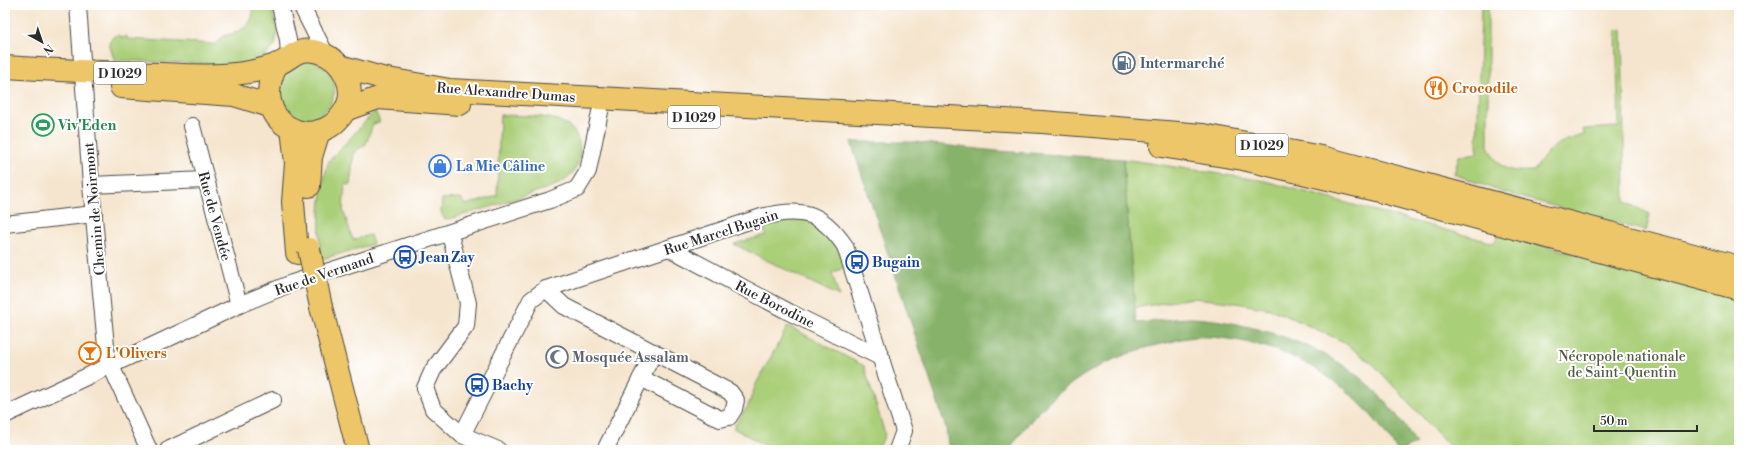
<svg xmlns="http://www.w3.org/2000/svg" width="1744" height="455" font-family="'Libre Bodoni',serif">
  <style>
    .green { fill: #aacf79; stroke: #6a7d52 }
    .forest { fill: #87b269; stroke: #596e4a }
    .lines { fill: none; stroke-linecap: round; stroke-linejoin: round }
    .minor-casing { stroke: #494743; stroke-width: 18 }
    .primary-casing { stroke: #494743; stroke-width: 24 }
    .minor { stroke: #fff; stroke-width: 16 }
    .primary { stroke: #ecc669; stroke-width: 22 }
    .primary-bridge-casing { stroke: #494743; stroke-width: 24; stroke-linecap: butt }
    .primary-bridge { stroke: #ecc669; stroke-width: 22 }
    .labels { text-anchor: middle; stroke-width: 4; stroke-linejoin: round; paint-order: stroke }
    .shield { fill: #fff; stroke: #6b6b6b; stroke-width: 1 }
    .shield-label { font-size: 13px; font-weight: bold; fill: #2b2b2b }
    .service-label { font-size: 14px; font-weight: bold; fill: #4e5e75; stroke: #fff; text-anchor: start }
    .food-label { font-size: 14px; font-weight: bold; fill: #c56008; stroke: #fff; text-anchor: start }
    .street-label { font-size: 14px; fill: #2b2b2b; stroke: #fff }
    .leisure-label { font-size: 14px; font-weight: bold; fill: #27864d; stroke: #fff; text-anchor: start }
    .shop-label { font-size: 14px; font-weight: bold; fill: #366cbe; stroke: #fff; text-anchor: start }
    .transit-label { font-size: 14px; font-weight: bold; fill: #164399; stroke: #fff; text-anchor: start }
    .park-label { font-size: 14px; fill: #515c42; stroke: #fff }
    .worship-label { font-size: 14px; font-weight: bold; fill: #5b616d; stroke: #fff; text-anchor: start }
  </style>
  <rect width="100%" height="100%" fill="#fff"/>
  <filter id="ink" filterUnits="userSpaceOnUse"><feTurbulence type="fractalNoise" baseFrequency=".025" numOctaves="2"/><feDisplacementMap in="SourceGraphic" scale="8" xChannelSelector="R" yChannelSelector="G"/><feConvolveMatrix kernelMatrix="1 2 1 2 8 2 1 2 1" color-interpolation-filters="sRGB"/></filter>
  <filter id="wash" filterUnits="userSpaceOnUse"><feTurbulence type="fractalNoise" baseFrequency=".012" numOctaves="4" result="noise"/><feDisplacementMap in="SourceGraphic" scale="16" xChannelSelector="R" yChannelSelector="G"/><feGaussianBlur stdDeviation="0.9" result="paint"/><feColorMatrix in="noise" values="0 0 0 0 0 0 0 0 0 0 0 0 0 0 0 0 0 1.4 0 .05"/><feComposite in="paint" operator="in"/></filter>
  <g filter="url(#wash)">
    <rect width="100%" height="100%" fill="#f5e5ce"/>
    <!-- green -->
    <g class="green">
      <path d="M 253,5 L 271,5 L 278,30 L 275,45 L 266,55 L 243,66 L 114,60 L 109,43 L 114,36 L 118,35 L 123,38 L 127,36 L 127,39 L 216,44 L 222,36 C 240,33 255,26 253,5 Z"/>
      <path d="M 1481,5 L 1488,5 L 1488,146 C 1500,171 1508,172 1534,171 C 1551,146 1554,143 1584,135 L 1583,129 L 1619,127 L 1616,30 L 1622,29 L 1625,202 L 1650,214 L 1646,231 L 1502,192 L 1454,174 L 1459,156 L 1477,153 Z"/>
      <path d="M 309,60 C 363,76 320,142 286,112 C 280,106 281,100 279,93 C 275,67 288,68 309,60 Z"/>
      <path d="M 375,111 L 380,122 L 373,124 L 366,144 L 354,152 L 350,185 L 345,184 L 343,210 L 353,240 L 370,235 L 373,244 L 322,259 C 317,235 320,184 329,161 Z"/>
      <path d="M 500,115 C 529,117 581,110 580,153 C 580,163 573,175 564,181 C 555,187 543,189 533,193 C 504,203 475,212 445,220 L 441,212 L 442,199 L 461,198 L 465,205 L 497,196 Z"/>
      <path d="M 1123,159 L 1265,181 L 1494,243 L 1499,233 L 1739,299 L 1739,450 L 1453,450 L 1374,365 L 1342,341 L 1296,320 L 1270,309 L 1231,302 L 1192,298 L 1134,308 Z"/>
      <path d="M 780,219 C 789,220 803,218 811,222 C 829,231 840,249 845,267 L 832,273 L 839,296 L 734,244 L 766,235 L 761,222 Z"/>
      <path d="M 788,326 L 864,366 L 885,434 L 878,450 L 774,450 L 733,428 L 748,406 L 756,384 Z"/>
    </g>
    <!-- forest -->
    <path class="forest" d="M 851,142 L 914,142 L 996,151 L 1123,159 L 1136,323 C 1155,322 1172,318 1191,318 C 1220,319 1247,326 1275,334 C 1339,355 1380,385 1416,443 L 1403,450 L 1397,450 C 1361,393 1308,353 1241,341 C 1224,338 1204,335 1187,338 C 1178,339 1170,343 1161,344 C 1097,358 1044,395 1009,450 L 960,450 L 948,445 L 946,428 Z"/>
  </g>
  <g filter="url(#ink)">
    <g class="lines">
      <!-- minor casing -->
      <g class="minor-casing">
        <g id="minor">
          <path d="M 78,5 L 91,185 L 107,357 L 149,450"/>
          <path d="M 280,5 L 288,40 L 289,56"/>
          <path d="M 301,5 L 326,55"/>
          <path d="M 192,126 L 239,305"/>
          <path d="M 91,185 L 205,180"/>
          <path d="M 5,224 L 94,214"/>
          <path d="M 448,233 L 452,242 L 468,303 L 466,326 L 433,370 L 425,388 L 433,409 L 462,435 L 498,450"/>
          <path d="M 669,248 L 789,312 L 882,358"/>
          <path d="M 546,289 L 564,306 L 730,392 L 736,400 L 734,409 L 729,417 L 720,419 L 641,378"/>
          <path d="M 5,415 L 239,305 L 292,283 L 550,200 L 577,189 L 588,171 L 600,112"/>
          <path d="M 462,435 L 531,300 L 546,289 L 761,217 C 801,207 821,211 845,246 L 904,431 L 897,450"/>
          <path d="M 168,450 L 273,400"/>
          <path d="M 605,450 L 654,352"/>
        </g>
      </g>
      <!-- primary casing -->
      <g class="primary-casing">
        <g id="primary">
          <path d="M 340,66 L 382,78 L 450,90 L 1042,122 L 1203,135 L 1321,157 L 1739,267"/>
          <path d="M 5,67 C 57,70 110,73 162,74 C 186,75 211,77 235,74 C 248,73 264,69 276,65 C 292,59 296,46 318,52 C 343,59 359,89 344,112 C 315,157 246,123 277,64"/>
          <path d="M 121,87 L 234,95 L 270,106"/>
          <path d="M 345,110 L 378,98 L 460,104"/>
          <path d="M 292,129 L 296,163 L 293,202 L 297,253"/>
          <path d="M 1161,146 L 1243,159 L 1371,189 L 1739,289"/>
          <path d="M 309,186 L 311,157 L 319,131"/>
          <path d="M 321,307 L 358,450"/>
        </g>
      </g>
      <!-- minor -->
      <use href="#minor" class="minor"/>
      <!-- primary -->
      <use href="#primary" class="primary"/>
      <!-- primary-bridge casing -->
      <g class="primary-bridge-casing">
        <path id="primary-bridge" d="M 309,249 L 321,307"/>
      </g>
      <!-- primary-bridge -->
      <use href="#primary-bridge" class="primary-bridge"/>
    </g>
  </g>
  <!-- icons -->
  <defs>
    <g id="fuel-ring" transform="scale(1.15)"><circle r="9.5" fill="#fff" stroke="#5c6f8a" stroke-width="1.5"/><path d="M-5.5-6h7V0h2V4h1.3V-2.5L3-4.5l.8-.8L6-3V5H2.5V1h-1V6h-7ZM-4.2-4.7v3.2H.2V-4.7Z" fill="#5c6f8a"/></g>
    <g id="restaurant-ring" transform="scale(1.15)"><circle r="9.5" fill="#fff" stroke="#e8710a" stroke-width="1.5"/><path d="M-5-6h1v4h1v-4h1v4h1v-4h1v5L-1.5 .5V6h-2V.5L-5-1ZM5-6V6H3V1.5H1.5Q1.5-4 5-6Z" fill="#e8710a"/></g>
    <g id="stadium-ring" transform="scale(1.15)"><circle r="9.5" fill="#fff" stroke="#2e9e5b" stroke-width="1.5"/><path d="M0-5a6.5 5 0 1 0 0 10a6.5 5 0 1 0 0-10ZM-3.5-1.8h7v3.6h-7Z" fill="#2e9e5b"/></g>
    <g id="shop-ring" transform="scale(1.15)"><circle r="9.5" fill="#fff" stroke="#3f7fe0" stroke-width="1.5"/><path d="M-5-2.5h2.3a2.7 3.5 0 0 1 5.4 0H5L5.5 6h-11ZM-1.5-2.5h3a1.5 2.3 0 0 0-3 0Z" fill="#3f7fe0"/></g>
    <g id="bus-ring" transform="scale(1.15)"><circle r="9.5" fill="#fff" stroke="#1a4fb4" stroke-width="1.5"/><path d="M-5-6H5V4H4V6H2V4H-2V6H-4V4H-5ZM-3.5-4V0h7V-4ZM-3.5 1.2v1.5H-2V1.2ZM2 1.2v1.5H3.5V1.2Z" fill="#1a4fb4"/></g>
    <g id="bar-ring" transform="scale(1.15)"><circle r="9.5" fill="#fff" stroke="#e8710a" stroke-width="1.5"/><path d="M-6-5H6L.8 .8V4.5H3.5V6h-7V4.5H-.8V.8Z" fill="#e8710a"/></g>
    <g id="mosque-ring" transform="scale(1.15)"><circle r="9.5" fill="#fff" stroke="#6b7280" stroke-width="1.5"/><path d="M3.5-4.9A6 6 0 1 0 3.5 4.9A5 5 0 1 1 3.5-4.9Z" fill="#6b7280"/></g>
  </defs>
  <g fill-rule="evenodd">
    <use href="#fuel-ring" x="1124" y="63"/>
    <use href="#restaurant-ring" x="1436" y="88"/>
    <use href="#stadium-ring" x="43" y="125"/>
    <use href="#shop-ring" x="440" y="166"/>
    <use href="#bus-ring" x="405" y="257"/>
    <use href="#bus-ring" x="857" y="262"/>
    <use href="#bar-ring" x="90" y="353"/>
    <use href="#mosque-ring" x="557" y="357"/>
    <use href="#bus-ring" x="477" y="385"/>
  </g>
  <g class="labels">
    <!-- shield labels -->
    <g class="shield">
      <rect x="94" y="62" width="52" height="22" rx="3"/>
      <rect x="668" y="106" width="52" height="22" rx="3"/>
      <rect x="1236" y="134" width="52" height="22" rx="3"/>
    </g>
    <g class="shield-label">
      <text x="120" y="78">D 1029</text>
      <text x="694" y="122">D 1029</text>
      <text x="1262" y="150">D 1029</text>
    </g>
    <!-- service labels -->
    <g class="service-label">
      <text x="1140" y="68">Intermarché</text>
    </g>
    <!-- food labels -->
    <g class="food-label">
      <text x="1452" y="93">Crocodile</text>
      <text x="106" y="358">L'Olivers</text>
    </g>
    <!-- street labels -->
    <g class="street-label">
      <text transform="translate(506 92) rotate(4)" y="5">Rue Alexandre Dumas</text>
      <text transform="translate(94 209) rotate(-95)" y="5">Chemin de Noirmont</text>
      <text transform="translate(215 216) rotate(75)" y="5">Rue de Vendée</text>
      <text transform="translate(721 232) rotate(-18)" y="5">Rue Marcel Bugain</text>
      <text transform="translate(324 274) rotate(-19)" y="5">Rue de Vermand</text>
      <text transform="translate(775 304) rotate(27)" y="5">Rue Borodine</text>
    </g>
    <!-- leisure labels -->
    <g class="leisure-label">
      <text x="58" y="130">Viv'Eden</text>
    </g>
    <!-- shop labels -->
    <g class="shop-label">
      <text x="456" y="171">La Mie Câline</text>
    </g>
    <!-- transit labels -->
    <g class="transit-label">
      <text x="420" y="262">Jean Zay</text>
      <text x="872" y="267">Bugain</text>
      <text x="492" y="390">Bachy</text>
    </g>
    <!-- park labels -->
    <g class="park-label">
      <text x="1622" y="361">Nécropole nationale<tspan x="1622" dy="16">de Saint-Quentin</tspan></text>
    </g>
    <!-- worship labels -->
    <g class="worship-label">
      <text x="572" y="362">Mosquée Assalam</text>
    </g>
  </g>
  <!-- margin -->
  <rect width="1744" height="455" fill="none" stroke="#fff" stroke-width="20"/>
  <!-- north arrow -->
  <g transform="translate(42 42) rotate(140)" stroke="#ffffff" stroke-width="3" paint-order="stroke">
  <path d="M0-3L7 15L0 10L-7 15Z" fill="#2b2b2b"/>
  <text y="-6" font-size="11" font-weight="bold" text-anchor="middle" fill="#2b2b2b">N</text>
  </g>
  <!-- scale -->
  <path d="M1594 425v6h103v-6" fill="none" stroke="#2b2b2b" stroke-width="2"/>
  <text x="1600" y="425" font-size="12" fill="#2b2b2b" stroke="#ffffff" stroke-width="3" paint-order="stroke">50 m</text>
</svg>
